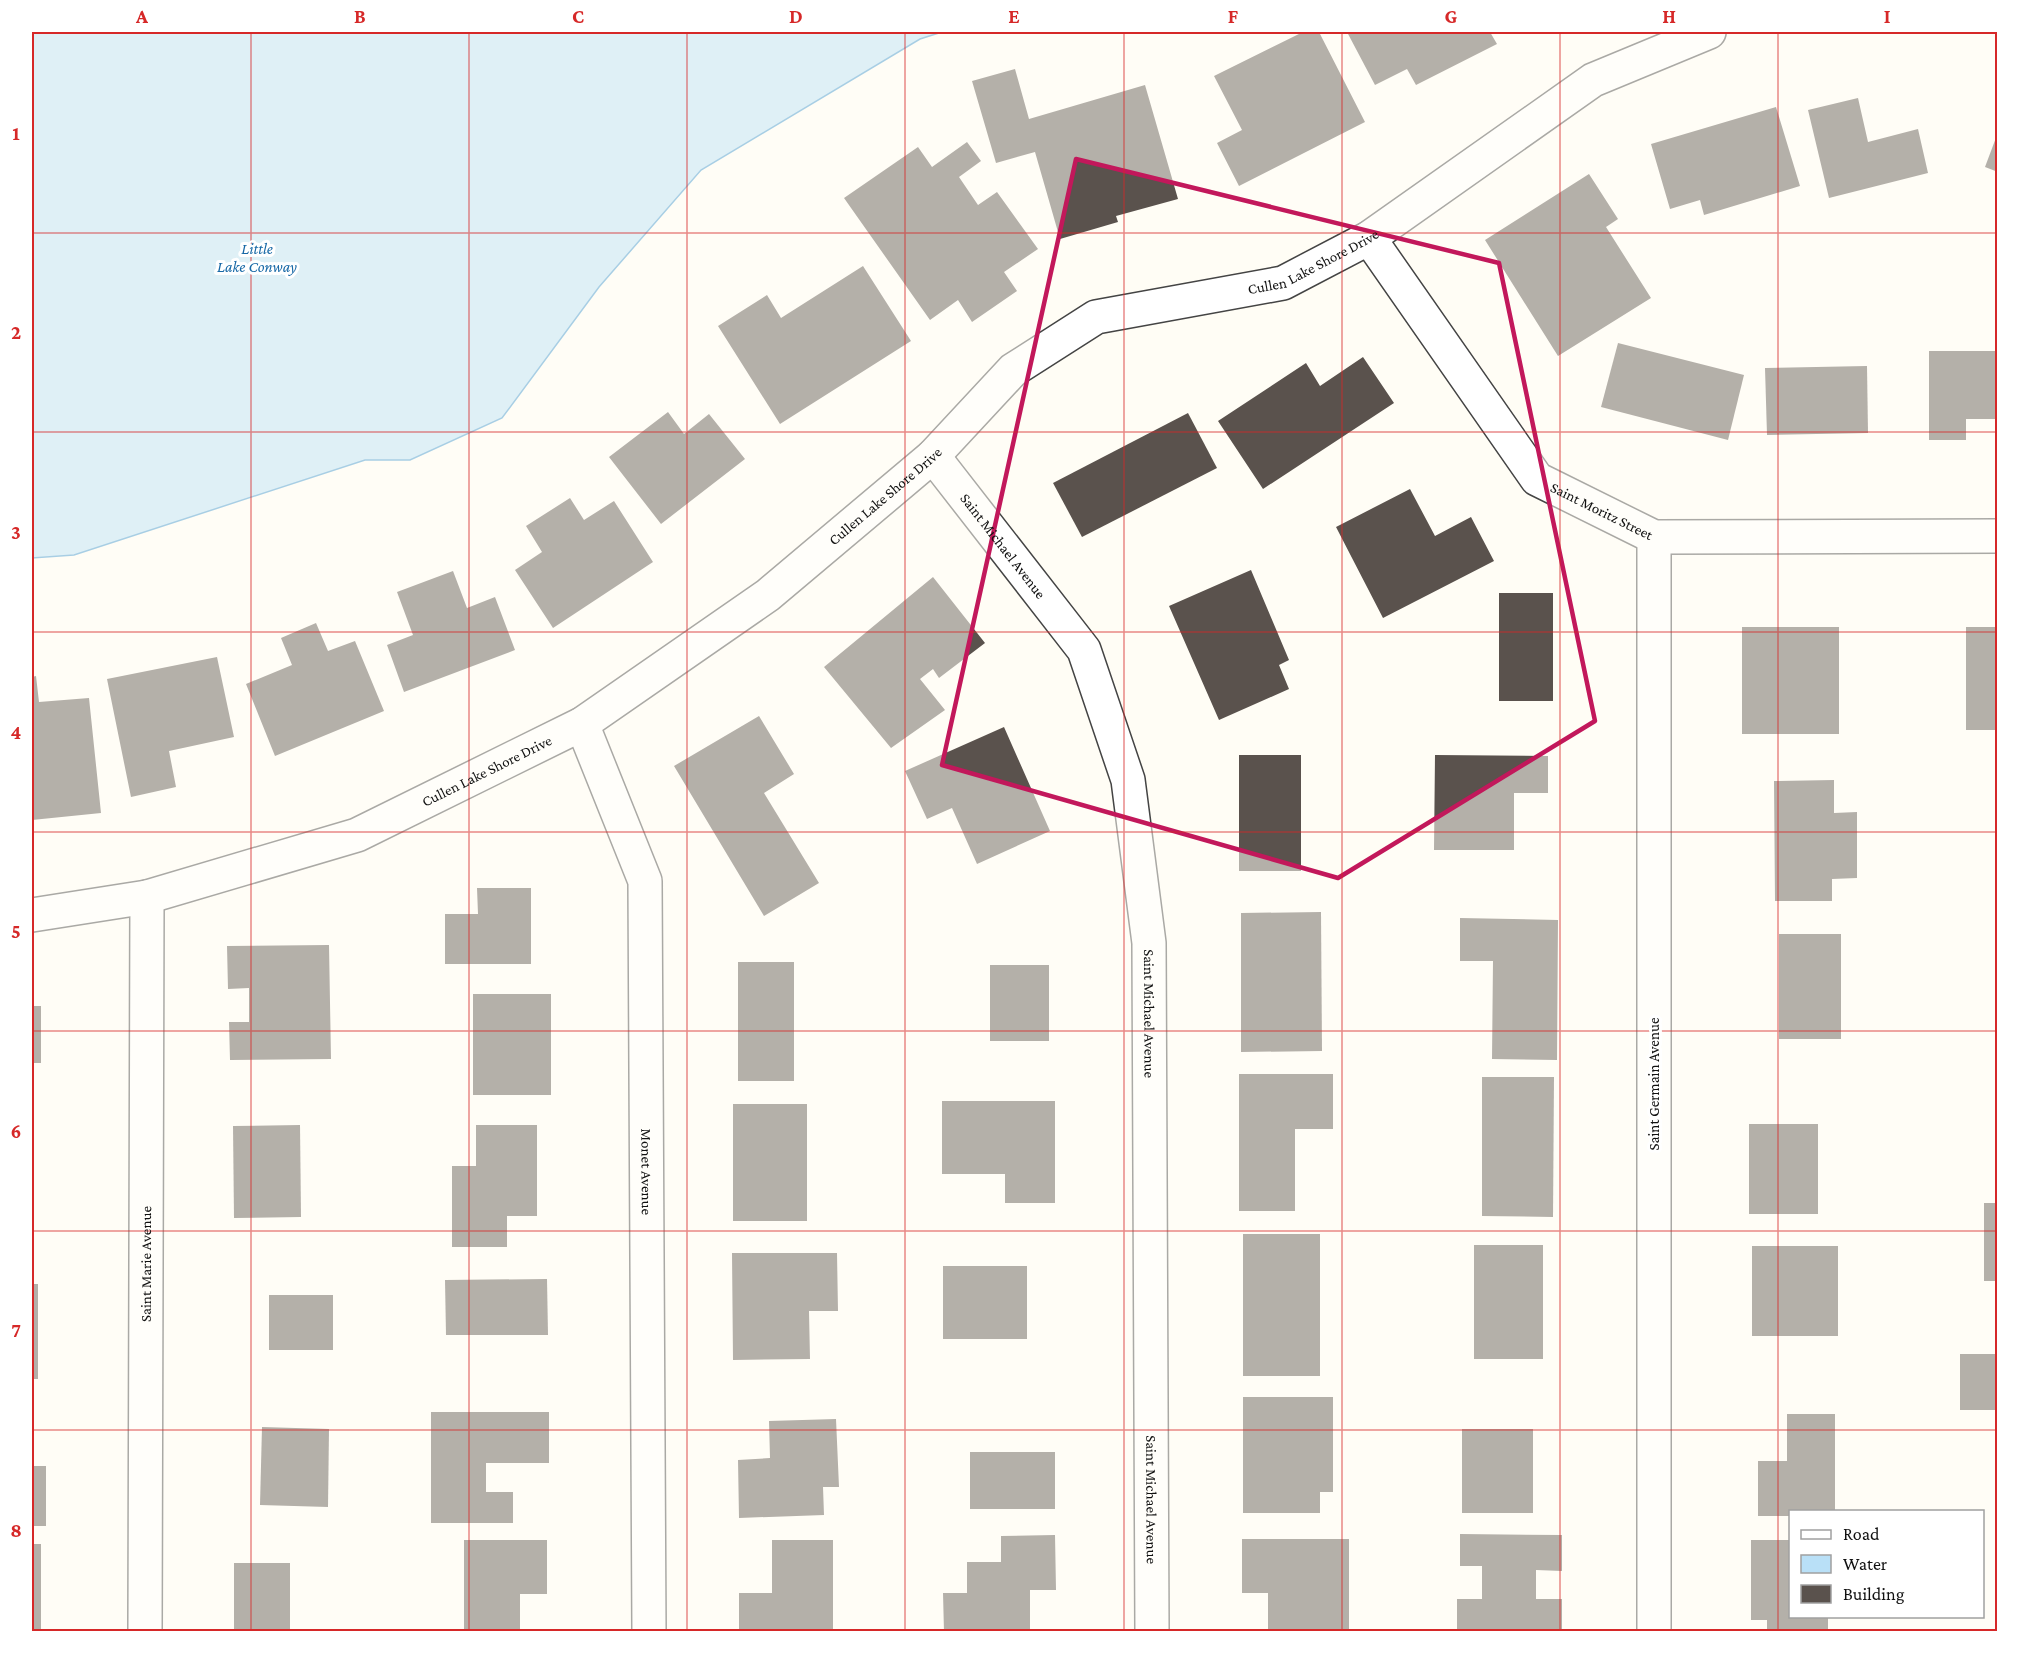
<svg xmlns="http://www.w3.org/2000/svg" width="2029" height="1663" font-family="'Crimson Pro',serif">
  <style>
    .water { fill: #b9e0f7; stroke: #3f96cf; stroke-width: 1.5 }
    .building { fill: #5a524d }
    .lines { fill: none; stroke-linecap: round; stroke-linejoin: round }
    .minor-casing { stroke: #444; stroke-width: 36 }
    .minor { stroke: #fff; stroke-width: 33 }
    .marked { fill: none; stroke: #c2185b; stroke-width: 4.5; stroke-linejoin: round }
    .grid { fill: none; stroke: #d62828; stroke-width: 1.5; stroke-opacity: 0.55 }
    .labels { text-anchor: middle; stroke-width: 6; stroke-linejoin: round; paint-order: stroke }
    .street-label { font-size: 15px; fill: #111; stroke: #fff }
    .water-label { font-size: 16px; font-style: italic; fill: #1768a6; stroke: #fff }
    .neatline { fill: none; stroke: #d62828; stroke-width: 2 }
    .grid-label { font-size: 20px; text-anchor: middle; font-weight: bold; fill: #d62828 }
  </style>
  <rect width="100%" height="100%" fill="#fffdf5"/>
  <!-- water -->
  <path class="water" d="M 32,32 L 942,32 L 920,39 L 701,170 L 599,287 L 502,418 L 410,460 L 365,460 L 74,555 L 32,558 Z"/>
  <!-- building -->
  <g class="building">
    <path d="M 1303,32 L 1319,32 L 1365,122 L 1239,186 L 1217,143 L 1242,130 L 1214,76 Z"/>
    <path d="M 1347,32 L 1490,32 L 1497,44 L 1416,85 L 1407,69 L 1375,85 Z"/>
    <path d="M 1015,69 L 1029,119 L 1145,85 L 1178,199 L 1116,216 L 1118,222 L 1060,239 L 1035,152 L 996,163 L 972,81 Z"/>
    <path d="M 1858,98 L 1868,142 L 1918,129 L 1928,173 L 1829,198 L 1808,110 Z"/>
    <path d="M 1776,107 L 1800,186 L 1704,215 L 1700,200 L 1670,209 L 1651,144 Z"/>
    <path d="M 1997,135 L 1998,135 L 1998,172 L 1985,167 Z"/>
    <path d="M 967,142 L 981,161 L 959,177 L 978,205 L 997,192 L 1038,249 L 1004,272 L 1017,291 L 972,322 L 958,300 L 930,320 L 844,198 L 918,147 L 932,167 Z"/>
    <path d="M 1589,174 L 1618,219 L 1606,227 L 1651,298 L 1558,356 L 1485,240 Z"/>
    <path d="M 863,266 L 911,341 L 780,424 L 718,326 L 767,295 L 781,318 Z"/>
    <path d="M 1618,343 L 1744,375 L 1728,440 L 1601,407 Z"/>
    <path d="M 1929,351 L 1998,351 L 1998,419 L 1966,419 L 1966,440 L 1929,440 Z"/>
    <path d="M 1363,357 L 1394,403 L 1263,489 L 1218,421 L 1306,363 L 1320,386 Z"/>
    <path d="M 1867,366 L 1868,433 L 1767,435 L 1765,368 Z"/>
    <path d="M 668,412 L 684,434 L 709,414 L 745,459 L 661,524 L 609,457 Z"/>
    <path d="M 1188,413 L 1217,468 L 1082,537 L 1053,483 Z"/>
    <path d="M 1410,489 L 1435,536 L 1471,517 L 1494,561 L 1383,618 L 1336,527 Z"/>
    <path d="M 570,498 L 584,520 L 614,501 L 653,562 L 553,628 L 515,570 L 542,552 L 526,526 Z"/>
    <path d="M 1251,570 L 1289,660 L 1279,665 L 1289,689 L 1219,720 L 1169,606 Z"/>
    <path d="M 453,571 L 467,608 L 495,597 L 515,650 L 404,692 L 387,645 L 413,635 L 397,592 Z"/>
    <path d="M 933,577 L 985,643 L 939,678 L 933,669 L 920,679 L 945,710 L 891,748 L 824,667 Z"/>
    <rect x="1499" y="593" width="54" height="108"/>
    <path d="M 316,623 L 328,651 L 355,641 L 384,711 L 275,756 L 246,684 L 292,665 L 281,638 Z"/>
    <rect x="1742" y="627" width="97" height="107"/>
    <rect x="1966" y="627" width="32" height="103"/>
    <path d="M 217,657 L 234,737 L 169,751 L 176,787 L 131,797 L 107,679 Z"/>
    <path d="M 36,676 L 39,702 L 89,698 L 101,813 L 32,820 L 32,677 Z"/>
    <path d="M 759,716 L 794,774 L 764,793 L 819,883 L 764,916 L 674,766 Z"/>
    <path d="M 1004,727 L 1050,831 L 977,864 L 952,808 L 927,819 L 905,771 Z"/>
    <rect x="1239" y="755" width="62" height="116"/>
    <path d="M 1435,755 L 1548,756 L 1548,793 L 1514,793 L 1514,850 L 1434,850 Z"/>
    <path d="M 1834,780 L 1834,813 L 1857,812 L 1857,878 L 1832,879 L 1832,901 L 1775,901 L 1774,781 Z"/>
    <path d="M 477,888 L 531,888 L 531,964 L 445,964 L 445,914 L 478,914 Z"/>
    <path d="M 1321,912 L 1322,1051 L 1241,1052 L 1241,913 Z"/>
    <path d="M 1460,918 L 1558,920 L 1557,1060 L 1492,1059 L 1493,961 L 1460,961 Z"/>
    <rect x="1779" y="934" width="62" height="105"/>
    <path d="M 329,945 L 331,1059 L 230,1060 L 229,1022 L 249,1022 L 249,988 L 228,989 L 227,946 Z"/>
    <rect x="738" y="962" width="56" height="119"/>
    <rect x="990" y="965" width="59" height="76"/>
    <rect x="473" y="994" width="78" height="101"/>
    <rect x="32" y="1006" width="9" height="57"/>
    <path d="M 1239,1074 L 1333,1074 L 1333,1129 L 1295,1129 L 1295,1211 L 1239,1211 Z"/>
    <path d="M 1482,1077 L 1554,1077 L 1553,1217 L 1482,1216 Z"/>
    <path d="M 942,1101 L 1055,1101 L 1055,1203 L 1005,1203 L 1005,1174 L 942,1174 Z"/>
    <rect x="733" y="1104" width="74" height="117"/>
    <rect x="1749" y="1124" width="69" height="90"/>
    <path d="M 300,1125 L 301,1217 L 234,1218 L 233,1126 Z"/>
    <path d="M 476,1125 L 537,1125 L 537,1216 L 507,1216 L 507,1247 L 452,1247 L 452,1166 L 476,1166 Z"/>
    <rect x="1984" y="1203" width="14" height="78"/>
    <rect x="1243" y="1234" width="77" height="142"/>
    <rect x="1474" y="1245" width="69" height="114"/>
    <rect x="1752" y="1246" width="86" height="90"/>
    <path d="M 732,1253 L 837,1253 L 838,1311 L 809,1311 L 810,1359 L 733,1360 Z"/>
    <rect x="943" y="1266" width="84" height="73"/>
    <path d="M 547,1279 L 548,1335 L 446,1335 L 445,1280 Z"/>
    <rect x="32" y="1284" width="6" height="95"/>
    <rect x="269" y="1295" width="64" height="55"/>
    <rect x="1960" y="1354" width="38" height="56"/>
    <path d="M 1243,1397 L 1333,1397 L 1333,1492 L 1320,1492 L 1320,1513 L 1243,1513 Z"/>
    <path d="M 431,1412 L 549,1412 L 549,1463 L 486,1463 L 486,1492 L 513,1492 L 513,1523 L 431,1523 Z"/>
    <path d="M 1787,1414 L 1835,1414 L 1835,1512 L 1790,1512 L 1790,1516 L 1758,1516 L 1758,1461 L 1787,1461 Z"/>
    <path d="M 836,1419 L 839,1487 L 823,1487 L 824,1515 L 739,1518 L 738,1460 L 770,1458 L 769,1421 Z"/>
    <path d="M 262,1427 L 329,1429 L 328,1507 L 260,1505 Z"/>
    <rect x="1462" y="1429" width="71" height="84"/>
    <rect x="970" y="1452" width="85" height="57"/>
    <rect x="32" y="1466" width="14" height="60"/>
    <path d="M 1460,1534 L 1562,1535 L 1562,1571 L 1536,1570 L 1536,1599 L 1562,1599 L 1562,1632 L 1457,1632 L 1457,1599 L 1482,1599 L 1482,1566 L 1460,1566 Z"/>
    <path d="M 1055,1535 L 1056,1590 L 1030,1590 L 1030,1632 L 944,1632 L 943,1593 L 967,1593 L 967,1562 L 1001,1562 L 1001,1536 Z"/>
    <path d="M 1242,1539 L 1349,1539 L 1349,1632 L 1268,1632 L 1268,1593 L 1242,1593 Z"/>
    <path d="M 464,1540 L 547,1540 L 547,1594 L 520,1594 L 520,1632 L 464,1632 Z"/>
    <path d="M 772,1540 L 833,1540 L 833,1632 L 739,1632 L 739,1593 L 772,1593 Z"/>
    <path d="M 1751,1540 L 1790,1540 L 1790,1616 L 1828,1616 L 1828,1632 L 1767,1632 L 1767,1620 L 1751,1620 Z"/>
    <rect x="32" y="1544" width="9" height="88"/>
    <rect x="234" y="1563" width="56" height="69"/>
  </g>
  <g class="lines">
    <!-- minor casing -->
    <g class="minor-casing">
      <g id="minor">
        <path id="s1" d="M 1369,238 L 1537,479 L 1654,537 L 1998,536"/>
        <path id="s2" d="M 933,456 L 1084,650 L 1128,780 L 1149,943 L 1152,1632"/>
        <path d="M 1654,537 L 1654,1632"/>
        <path id="s3" d="M 582,724 L 645,881 L 649,1632"/>
        <path id="s4" d="M 32,915 L 147,897 L 357,835 L 582,724 L 768,595 L 933,456 L 1013,370 L 1096,317 L 1283,283 L 1369,238 L 1593,80 L 1709,32"/>
        <path id="s5" d="M 145,1632 L 147,897"/>
      </g>
    </g>
    <!-- minor -->
    <use href="#minor" class="minor"/>
  </g>
  <!-- marked area -->
  <path d="M0 0H2029V1663H0ZM 1076,159 L 1499,263 L 1595,721 L 1338,878 L 942,765 Z" fill="#fffdf5" fill-opacity=".55" fill-rule="evenodd"/>
  <path class="marked" d="M 1076,159 L 1499,263 L 1595,721 L 1338,878 L 942,765 Z"/>
  <!-- grid -->
  <path class="grid" d="M 251,32 L 251,1632M 469,32 L 469,1632M 687,32 L 687,1632M 905,32 L 905,1632M 1124,32 L 1124,1632M 1342,32 L 1342,1632M 1560,32 L 1560,1632M 1778,32 L 1778,1632M 32,233 L 1998,233M 32,432 L 1998,432M 32,632 L 1998,632M 32,832 L 1998,832M 32,1031 L 1998,1031M 32,1231 L 1998,1231M 32,1430 L 1998,1430"/>
  <g class="labels">
    <!-- street labels -->
    <g class="street-label">
      <text dy="5" stroke="none"><textPath href="#s4" startOffset="1470">Cullen Lake Shore Drive</textPath></text>
      <text dy="5" stroke="none"><textPath href="#s4" startOffset="966">Cullen Lake Shore Drive</textPath></text>
      <text dy="5" stroke="none"><textPath href="#s1" startOffset="366">Saint Moritz Street</textPath></text>
      <text dy="5" stroke="none"><textPath href="#s2" startOffset="114">Saint Michael Avenue</textPath></text>
      <text dy="5" stroke="none"><textPath href="#s4" startOffset="480">Cullen Lake Shore Drive</textPath></text>
      <text dy="5" stroke="none"><textPath href="#s2" startOffset="618">Saint Michael Avenue</textPath></text>
      <text transform="translate(1654 1084) rotate(-90)" y="5">Saint Germain Avenue</text>
      <text dy="5" stroke="none"><textPath href="#s3" startOffset="460">Monet Avenue</textPath></text>
      <text dy="5" stroke="none"><textPath href="#s5" startOffset="368">Saint Marie Avenue</textPath></text>
      <text dy="5" stroke="none"><textPath href="#s2" startOffset="1104">Saint Michael Avenue</textPath></text>
    </g>
    <!-- water labels -->
    <g class="water-label">
      <text x="257" y="254">Little<tspan x="257" dy="18">Lake Conway</tspan></text>
    </g>
  </g>
  <!-- border -->
  <rect width="2029" height="1663" fill="none" stroke="#ffffff" stroke-width="66"/>
  <!-- legend -->
  <rect x="1789" y="1510" width="195" height="108" fill="#ffffff" stroke="#a0a0a0" stroke-width="1.5"/>
  <rect x="1801" y="1530" width="30" height="9" fill="#ffffff" stroke="#a0a0a0" stroke-width="1.5"/>
  <text x="1843" y="1540" font-size="18" fill="#111111">Road</text>
  <rect x="1801" y="1555" width="30" height="18" fill="#b9e0f7" stroke="#a0a0a0" stroke-width="1.5"/>
  <text x="1843" y="1570" font-size="18" fill="#111111">Water</text>
  <rect x="1801" y="1585" width="30" height="18" fill="#5a524d" stroke="#a0a0a0" stroke-width="1.5"/>
  <text x="1843" y="1600" font-size="18" fill="#111111">Building</text>
  <rect x="33" y="33" width="1963" height="1597" class="neatline"/>
  <g class="grid-label">
    <text x="142" y="23">A</text>
    <text x="360" y="23">B</text>
    <text x="578" y="23">C</text>
    <text x="796" y="23">D</text>
    <text x="1014" y="23">E</text>
    <text x="1233" y="23">F</text>
    <text x="1451" y="23">G</text>
    <text x="1669" y="23">H</text>
    <text x="1887" y="23">I</text>
    <text x="16" y="140">1</text>
    <text x="16" y="339">2</text>
    <text x="16" y="539">3</text>
    <text x="16" y="739">4</text>
    <text x="16" y="938">5</text>
    <text x="16" y="1138">6</text>
    <text x="16" y="1337">7</text>
    <text x="16" y="1537">8</text>
  </g>
</svg>
